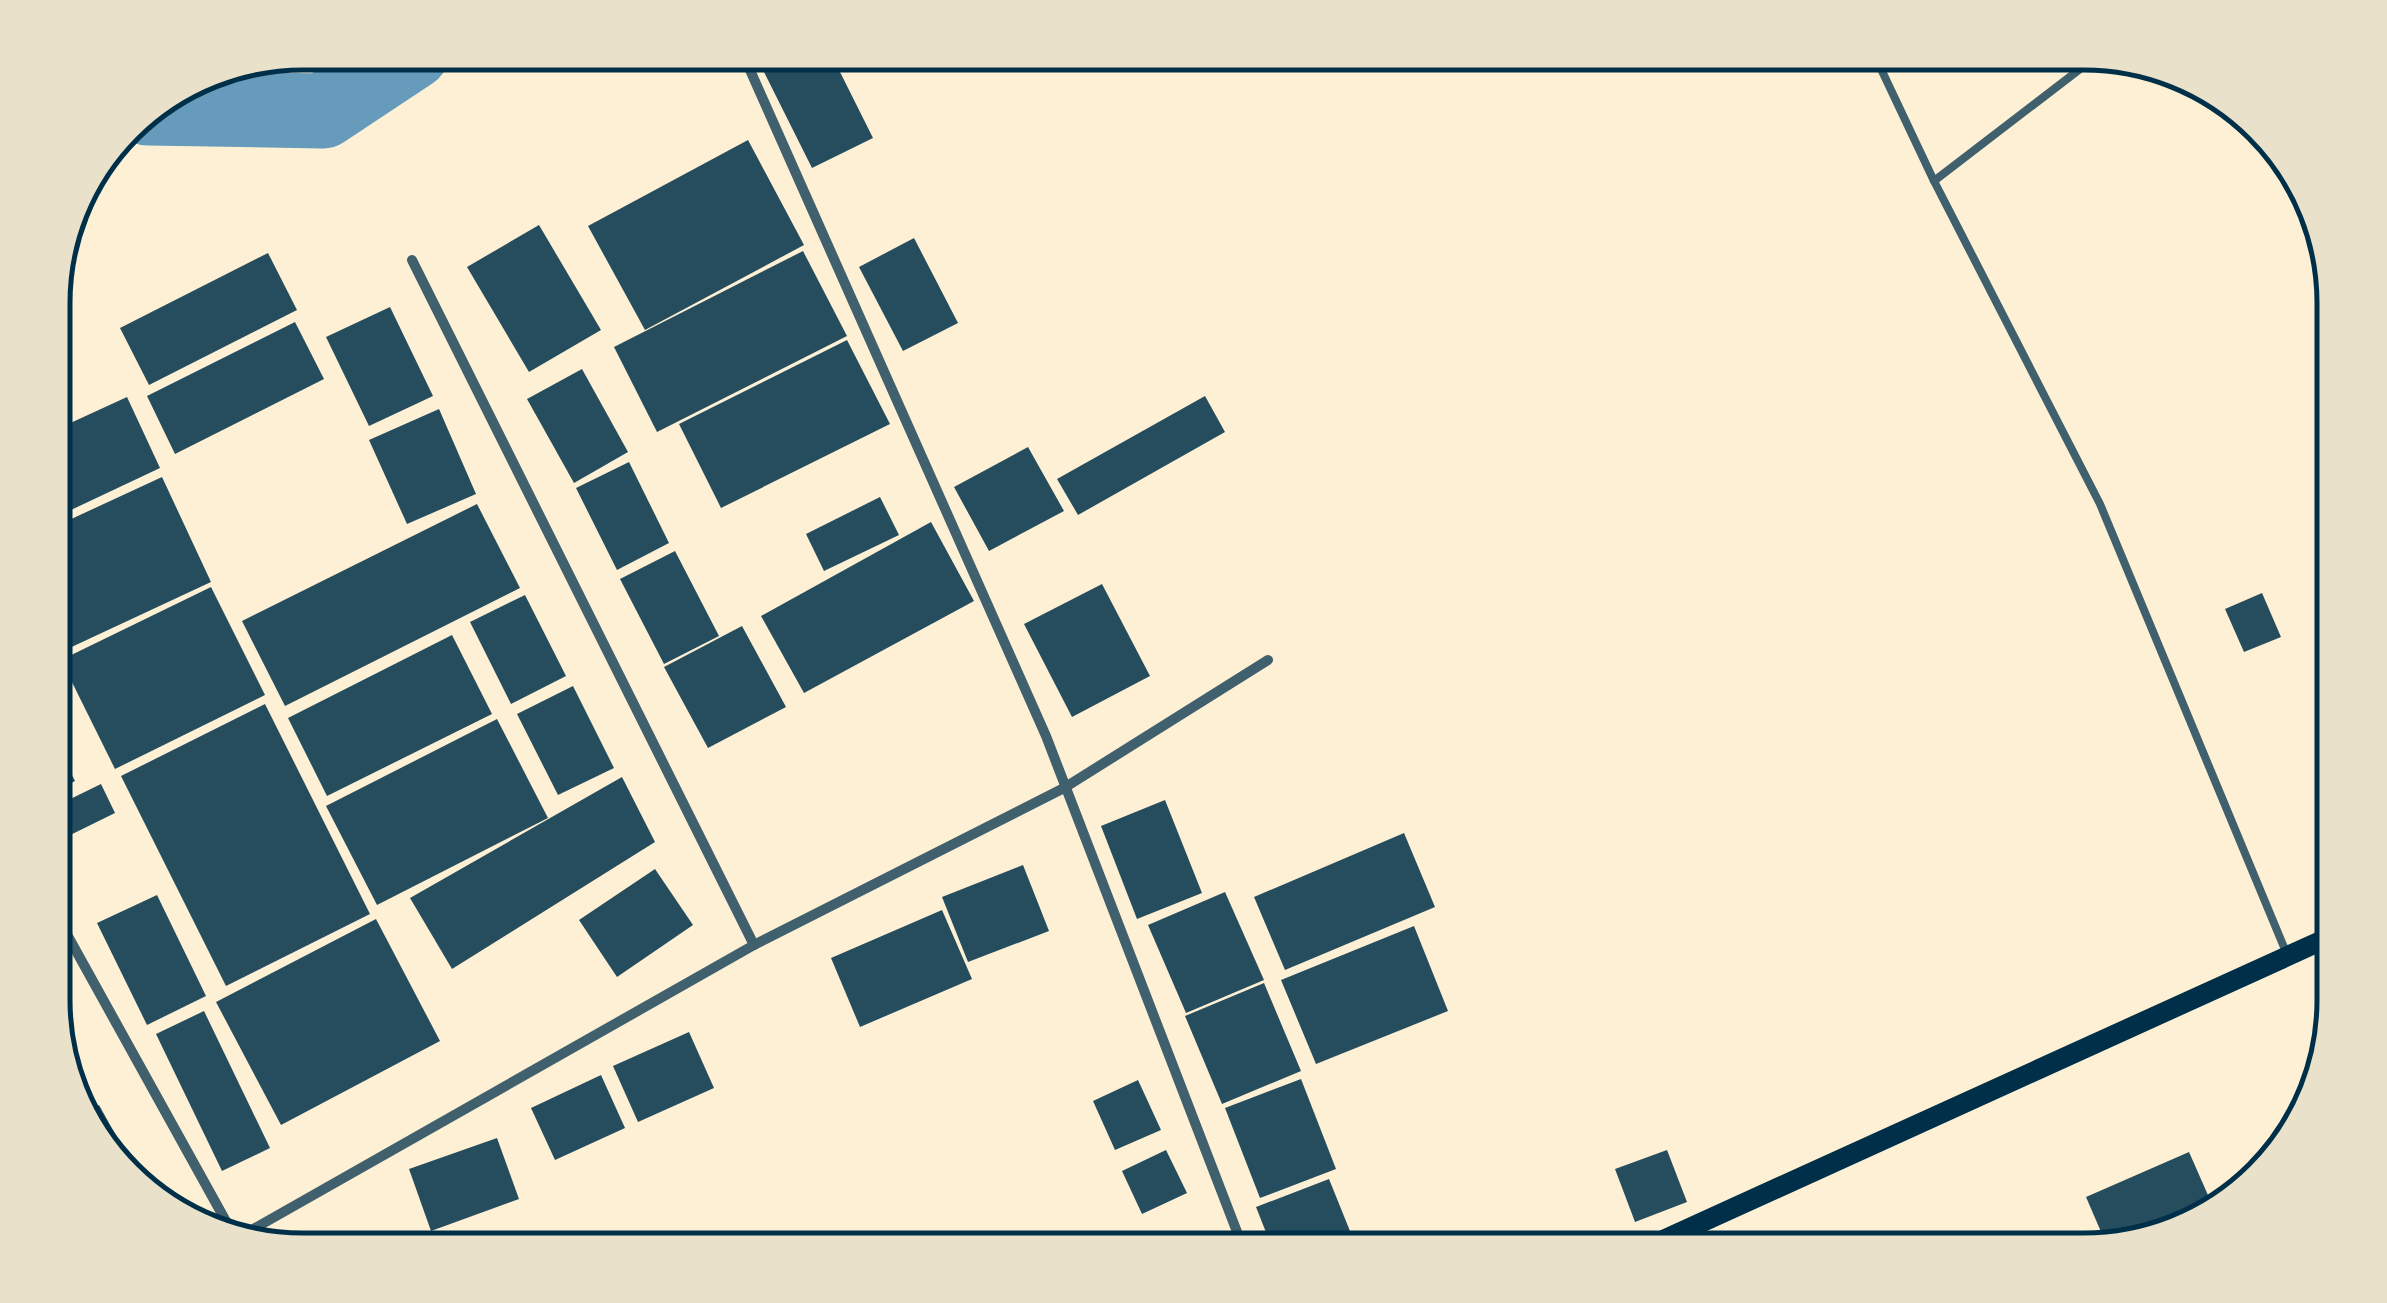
<svg xmlns="http://www.w3.org/2000/svg" width="2387" height="1303" font-family="'PT Sans',sans-serif">
  <style>
    .lines { fill: none; stroke-linecap: round; stroke-linejoin: round }
    .river { stroke: #669bbc; stroke-width: 75 }
    .building { fill: #264d5e }
    .service { stroke: #3f606c; stroke-width: 8 }
    .minor { stroke: #3f606c; stroke-width: 10 }
    .secondary { stroke: #003049; stroke-width: 20 }
    .rim { fill: none; stroke: #003049; stroke-width: 5 }
  </style>
  <rect width="100%" height="100%" fill="#fdf0d5"/>
  <g class="lines">
    <!-- river -->
    <path class="river" d="M 148,108 L 323,111 L 412,52"/>
  </g>
  <!-- building -->
  <g class="building">
    <path d="M 754,52 L 830,52 L 873,138 L 812,168 Z"/>
    <path d="M 748,140 L 804,245 L 645,330 L 588,226 Z"/>
    <path d="M 539,225 L 601,330 L 529,372 L 467,267 Z"/>
    <path d="M 914,238 L 958,323 L 903,351 L 859,267 Z"/>
    <path d="M 803,251 L 847,336 L 657,432 L 614,347 Z"/>
    <path d="M 268,253 L 297,310 L 149,385 L 120,328 Z"/>
    <path d="M 390,307 L 433,396 L 369,426 L 326,337 Z"/>
    <path d="M 295,322 L 324,379 L 175,454 L 147,396 Z"/>
    <path d="M 847,340 L 890,424 L 721,508 L 679,424 Z"/>
    <path d="M 582,369 L 628,452 L 574,483 L 527,399 Z"/>
    <path d="M 1205,396 L 1225,432 L 1078,515 L 1057,479 Z"/>
    <path d="M 127,397 L 160,468 L 54,518 L 53,431 Z"/>
    <path d="M 439,409 L 476,494 L 407,524 L 369,440 Z"/>
    <path d="M 1028,447 L 1064,511 L 989,551 L 954,487 Z"/>
    <path d="M 629,462 L 669,543 L 617,570 L 576,488 Z"/>
    <path d="M 162,477 L 211,582 L 63,651 L 54,631 L 54,527 Z"/>
    <path d="M 880,497 L 899,535 L 824,571 L 806,534 Z"/>
    <path d="M 477,504 L 520,588 L 285,706 L 242,621 Z"/>
    <path d="M 931,522 L 974,601 L 804,693 L 761,616 Z"/>
    <path d="M 675,551 L 719,636 L 664,664 L 620,579 Z"/>
    <path d="M 1102,584 L 1150,676 L 1072,717 L 1024,624 Z"/>
    <path d="M 211,587 L 265,695 L 115,769 L 61,660 Z"/>
    <path d="M 2262,593 L 2281,637 L 2244,652 L 2225,609 Z"/>
    <path d="M 525,595 L 566,676 L 511,704 L 470,622 Z"/>
    <path d="M 742,626 L 786,707 L 708,748 L 664,667 Z"/>
    <path d="M 452,635 L 492,714 L 327,796 L 288,718 Z"/>
    <path d="M 573,686 L 614,768 L 558,795 L 517,714 Z"/>
    <path d="M 265,704 L 370,914 L 226,986 L 121,776 Z"/>
    <path d="M 497,719 L 548,818 L 377,905 L 326,806 Z"/>
    <path d="M 54,739 L 75,781 L 54,792 Z"/>
    <path d="M 622,777 L 655,842 L 452,969 L 410,898 Z"/>
    <path d="M 101,784 L 115,813 L 56,842 L 54,807 Z"/>
    <path d="M 1165,800 L 1202,893 L 1137,919 L 1101,826 Z"/>
    <path d="M 1404,833 L 1435,907 L 1285,970 L 1254,897 Z"/>
    <path d="M 1023,865 L 1049,931 L 968,962 L 942,897 Z"/>
    <path d="M 655,869 L 693,925 L 617,977 L 579,920 Z"/>
    <path d="M 1225,892 L 1264,980 L 1186,1013 L 1148,925 Z"/>
    <path d="M 157,895 L 206,996 L 147,1025 L 97,923 Z"/>
    <path d="M 942,910 L 972,979 L 860,1027 L 831,958 Z"/>
    <path d="M 376,919 L 440,1041 L 281,1125 L 216,1002 Z"/>
    <path d="M 1414,926 L 1448,1011 L 1316,1064 L 1281,980 Z"/>
    <path d="M 1264,983 L 1301,1071 L 1222,1104 L 1185,1016 Z"/>
    <path d="M 204,1011 L 270,1148 L 222,1171 L 156,1034 Z"/>
    <path d="M 55,1019 L 79,1066 L 70,1071 L 55,1034 Z"/>
    <path d="M 689,1032 L 714,1088 L 638,1122 L 613,1066 Z"/>
    <path d="M 601,1075 L 625,1128 L 555,1160 L 531,1108 Z"/>
    <path d="M 1301,1079 L 1336,1169 L 1260,1198 L 1225,1108 Z"/>
    <path d="M 1138,1080 L 1161,1130 L 1115,1150 L 1093,1101 Z"/>
    <path d="M 99,1105 L 143,1184 L 143,1185 L 104,1152 L 87,1112 Z"/>
    <path d="M 497,1138 L 519,1199 L 431,1231 L 409,1169 Z"/>
    <path d="M 1166,1150 L 1187,1193 L 1142,1214 L 1122,1171 Z"/>
    <path d="M 1667,1150 L 1687,1202 L 1635,1222 L 1615,1169 Z"/>
    <path d="M 2189,1152 L 2215,1211 L 2108,1248 L 2086,1197 Z"/>
    <path d="M 1329,1179 L 1354,1241 L 1329,1250 L 1273,1250 L 1256,1207 Z"/>
  </g>
  <g class="lines">
    <!-- service -->
    <g class="service">
      <path d="M 1873,52 L 1934,181 L 2100,504 L 2286,952"/>
      <path d="M 1934,181 L 2097,56"/>
    </g>
    <!-- minor -->
    <g class="minor">
      <path d="M 742,52 L 1046,736 L 1244,1250"/>
      <path d="M 412,260 L 754,945"/>
      <path d="M 54,911 L 233,1234"/>
      <path d="M 241,1236 L 754,945 L 1064,788 L 1268,660"/>
    </g>
    <!-- secondary -->
    <path class="secondary" d="M 1641,1250 L 2334,935"/>
  </g>
  <!-- crop -->
  <path d="M0 0H2387V1303H0ZM303 70H2084A233 233 0 0 1 2317 303V1000A233 233 0 0 1 2084 1233H303A233 233 0 0 1 70 1000V303A233 233 0 0 1 303 70Z" fill="#e9e1ca" fill-rule="evenodd"/>
  <path class="rim" d="M303 70H2084A233 233 0 0 1 2317 303V1000A233 233 0 0 1 2084 1233H303A233 233 0 0 1 70 1000V303A233 233 0 0 1 303 70Z"/>
</svg>
